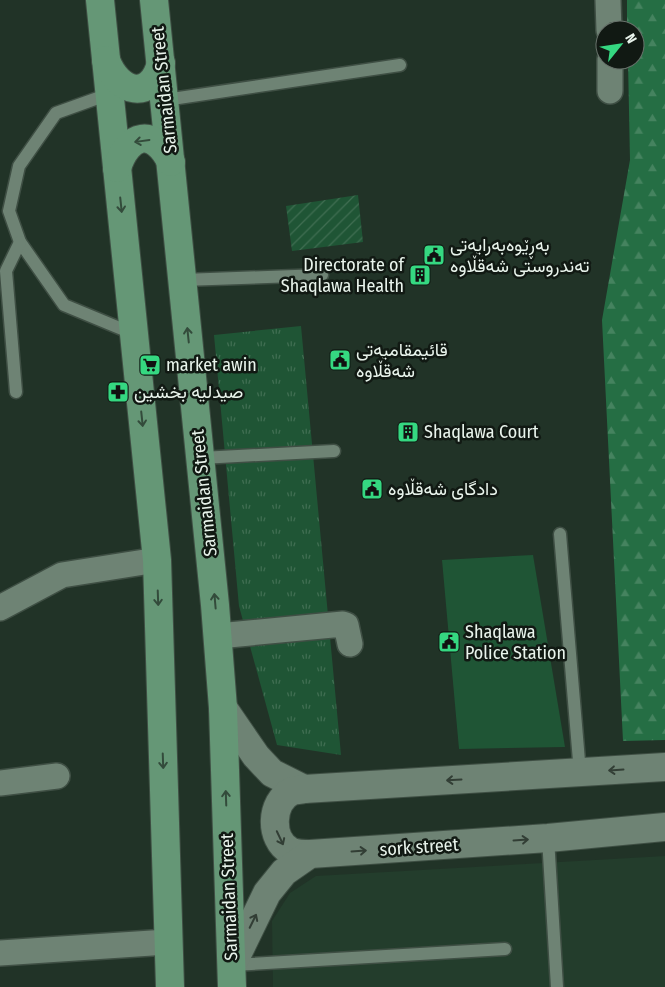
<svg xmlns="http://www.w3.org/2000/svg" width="665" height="987" font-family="'Fira Sans Condensed',Vazirmatn,sans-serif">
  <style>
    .built { fill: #233d2c }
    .grass { fill: #1f5535 }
    .forest { fill: url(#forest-firs) }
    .park { fill: url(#park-tufts) }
    .garden { fill: url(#garden-furrows) }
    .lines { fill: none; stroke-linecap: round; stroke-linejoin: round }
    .service-casing { stroke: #3f4f44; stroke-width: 15 }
    .minor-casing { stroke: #3f4f44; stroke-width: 28 }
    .tertiary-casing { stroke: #3f4f44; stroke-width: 30 }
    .primary-casing { stroke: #3f4f44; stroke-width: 30 }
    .service { stroke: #6e8374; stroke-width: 12 }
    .minor { stroke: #6e8374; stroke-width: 25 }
    .tertiary { stroke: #6e8374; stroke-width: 28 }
    .primary { stroke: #659776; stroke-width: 28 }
    .oneway { stroke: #334b3b }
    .oneway2 { stroke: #323e35 }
    .labels { text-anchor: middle; stroke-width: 5; stroke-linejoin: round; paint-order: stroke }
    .street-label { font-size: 18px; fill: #e9f4ec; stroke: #111913 }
    .poi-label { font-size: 18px; fill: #e9f4ec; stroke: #111913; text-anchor: start }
  </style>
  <defs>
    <pattern id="forest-firs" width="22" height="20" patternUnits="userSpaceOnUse" patternTransform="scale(1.25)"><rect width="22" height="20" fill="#256e44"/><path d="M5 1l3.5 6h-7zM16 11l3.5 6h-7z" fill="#45835f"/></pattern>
    <pattern id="park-tufts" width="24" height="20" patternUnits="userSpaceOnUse" patternTransform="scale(1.25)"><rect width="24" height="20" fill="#1f5535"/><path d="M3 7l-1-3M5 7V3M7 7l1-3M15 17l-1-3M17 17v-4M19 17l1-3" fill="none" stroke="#406e52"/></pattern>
    <pattern id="garden-furrows" width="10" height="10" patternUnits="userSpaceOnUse" patternTransform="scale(1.25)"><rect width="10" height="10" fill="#1f5535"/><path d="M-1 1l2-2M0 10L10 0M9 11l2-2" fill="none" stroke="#406e52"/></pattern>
  </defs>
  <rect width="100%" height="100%" fill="#213327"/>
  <!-- built -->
  <path class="built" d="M 665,856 L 665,987 L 273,987 L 272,921 L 290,893 L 316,876 Z"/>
  <!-- grass -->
  <path class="grass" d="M 533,555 L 565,747 L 459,749 L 442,560 Z"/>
  <!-- forest -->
  <path class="forest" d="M 627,0 L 665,0 L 665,740 L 623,741 L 602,320 L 630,160 L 628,60 L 635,60 L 635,30 L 627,30 Z"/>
  <!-- park -->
  <path class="park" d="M 301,326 L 341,755 L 277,745 L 239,606 L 214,335 Z"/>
  <!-- garden -->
  <path class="garden" d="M 358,195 L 363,242 L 292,251 L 286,206 Z"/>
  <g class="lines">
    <!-- service casing -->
    <g class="service-casing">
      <g id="service">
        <path d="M 109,94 L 56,113 L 19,166 L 9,211 L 20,242 L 64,305 L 134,334"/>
        <path d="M 165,100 L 400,65"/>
        <path d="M 183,280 L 322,275"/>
        <path d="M 16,392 L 6,271 L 20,242"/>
        <path d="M 201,458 L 334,451"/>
        <path d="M 560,534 L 580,773"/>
        <path d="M 548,838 L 557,987"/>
        <path d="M 233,965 L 505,949"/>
      </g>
    </g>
    <!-- minor casing -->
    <g class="minor-casing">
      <g id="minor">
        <path d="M 608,0 L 609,30"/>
        <path d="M 610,60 L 610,91"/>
        <path d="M 0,608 L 62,575 L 157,560"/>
        <path d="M 218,636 L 343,624 L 346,625 L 350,644"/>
        <path d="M 0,783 L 57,776"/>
        <path d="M 0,953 L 167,942"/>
      </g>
    </g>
    <!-- tertiary casing -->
    <g class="tertiary-casing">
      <g id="tertiary">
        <path d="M 223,708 L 256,756 L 272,773 L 304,789"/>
        <path d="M 310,854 C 304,854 296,854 290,851 C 269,839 270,802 292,791 C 295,790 301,790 304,789 L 665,767"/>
        <path d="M 232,965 L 267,893 L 284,872 L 310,854 L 548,838 L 665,827"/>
      </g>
    </g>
    <!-- primary casing -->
    <g class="primary-casing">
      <g id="primary">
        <path d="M 100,0 L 157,560 L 170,987"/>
        <path d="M 154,0 L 215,605 L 223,708 L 232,987"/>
        <path d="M 106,60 C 118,93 151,102 161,63"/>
        <path d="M 117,168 C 128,133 154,127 171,162"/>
      </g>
    </g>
    <!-- service -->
    <use href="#service" class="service"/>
    <!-- minor -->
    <use href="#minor" class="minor"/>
    <!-- tertiary -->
    <use href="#tertiary" class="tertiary"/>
    <!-- primary -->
    <use href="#primary" class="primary"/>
  </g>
  <!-- one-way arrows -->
  <defs><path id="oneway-shaft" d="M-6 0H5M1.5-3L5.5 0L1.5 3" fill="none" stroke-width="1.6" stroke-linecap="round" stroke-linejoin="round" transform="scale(1.25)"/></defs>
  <g class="oneway">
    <use href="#oneway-shaft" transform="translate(142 141) rotate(172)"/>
    <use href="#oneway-shaft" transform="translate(121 205) rotate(84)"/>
    <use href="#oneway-shaft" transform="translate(188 335) rotate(-96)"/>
    <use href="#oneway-shaft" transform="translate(142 419) rotate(84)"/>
    <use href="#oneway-shaft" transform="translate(158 598) rotate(88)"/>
    <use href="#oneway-shaft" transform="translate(215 601) rotate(-95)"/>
    <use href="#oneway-shaft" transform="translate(163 761) rotate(88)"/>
    <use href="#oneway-shaft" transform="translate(226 798) rotate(-92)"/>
  </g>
  <g class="oneway2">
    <use href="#oneway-shaft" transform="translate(616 770) rotate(176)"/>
    <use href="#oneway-shaft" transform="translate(454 780) rotate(177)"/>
    <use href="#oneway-shaft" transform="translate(280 838) rotate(65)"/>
    <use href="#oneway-shaft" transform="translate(521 840) rotate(-4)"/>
    <use href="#oneway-shaft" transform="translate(359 851) rotate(-4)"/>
    <use href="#oneway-shaft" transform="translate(253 921) rotate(-64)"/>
  </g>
  <!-- icons -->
  <defs>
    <g id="civic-square" transform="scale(1.125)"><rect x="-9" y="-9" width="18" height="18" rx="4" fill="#35d881" stroke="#111913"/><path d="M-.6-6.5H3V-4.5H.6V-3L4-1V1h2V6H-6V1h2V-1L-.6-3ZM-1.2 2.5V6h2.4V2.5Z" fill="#111"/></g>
    <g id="building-square" transform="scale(1.125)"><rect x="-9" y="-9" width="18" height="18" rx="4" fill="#35d881" stroke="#111913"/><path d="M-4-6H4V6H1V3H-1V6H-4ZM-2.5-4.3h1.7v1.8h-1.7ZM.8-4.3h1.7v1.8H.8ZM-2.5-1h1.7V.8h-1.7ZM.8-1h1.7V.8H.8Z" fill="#111"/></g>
    <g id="supermarket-square" transform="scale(1.125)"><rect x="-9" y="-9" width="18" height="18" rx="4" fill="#35d881" stroke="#111913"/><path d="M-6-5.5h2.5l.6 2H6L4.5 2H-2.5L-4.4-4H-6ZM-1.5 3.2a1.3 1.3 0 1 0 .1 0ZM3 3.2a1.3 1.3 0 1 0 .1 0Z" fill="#111"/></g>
    <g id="pharmacy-square" transform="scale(1.125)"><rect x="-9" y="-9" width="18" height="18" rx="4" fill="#35d881" stroke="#111913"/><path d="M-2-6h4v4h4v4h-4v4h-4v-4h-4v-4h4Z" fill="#111"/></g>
  </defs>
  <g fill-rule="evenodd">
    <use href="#civic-square" x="434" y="255"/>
    <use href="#building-square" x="420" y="275"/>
    <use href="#civic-square" x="340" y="360"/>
    <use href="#supermarket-square" x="150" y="365"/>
    <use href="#pharmacy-square" x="118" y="392"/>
    <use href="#building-square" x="408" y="432"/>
    <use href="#civic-square" x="372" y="489"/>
    <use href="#civic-square" x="449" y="642"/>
  </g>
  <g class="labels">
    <!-- street labels -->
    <g class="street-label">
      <text transform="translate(164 90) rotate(-96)" y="6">Sarmaidan Street</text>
      <text transform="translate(204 493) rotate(-96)" y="6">Sarmaidan Street</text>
      <text transform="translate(419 847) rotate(-4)" y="6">sork street</text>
      <text transform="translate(229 897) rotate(-92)" y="6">Sarmaidan Street</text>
    </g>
    <!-- poi labels -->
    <g class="poi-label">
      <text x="450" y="251">بەڕێوەبەرایەتی<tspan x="450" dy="21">تەندروستی شەقڵاوە</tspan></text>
      <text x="404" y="271" text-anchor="end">Directorate of<tspan x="404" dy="21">Shaqlawa Health</tspan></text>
      <text x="356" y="356">قائیمقامیەتی<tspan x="356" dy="21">شەقڵاوە</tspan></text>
      <text x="166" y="371">market awin</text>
      <text x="134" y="398">صیدلیە بخشین</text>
      <text x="424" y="438">Shaqlawa Court</text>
      <text x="388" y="495">دادگای شەقڵاوە</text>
      <text x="465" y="638">Shaqlawa<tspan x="465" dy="21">Police Station</tspan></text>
    </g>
  </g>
  <!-- north arrow -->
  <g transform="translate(620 45) rotate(60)"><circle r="24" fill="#111913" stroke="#67716a"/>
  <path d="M0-4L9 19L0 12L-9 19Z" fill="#35d881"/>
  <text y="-8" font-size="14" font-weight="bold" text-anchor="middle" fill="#e9f4ec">N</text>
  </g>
</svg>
